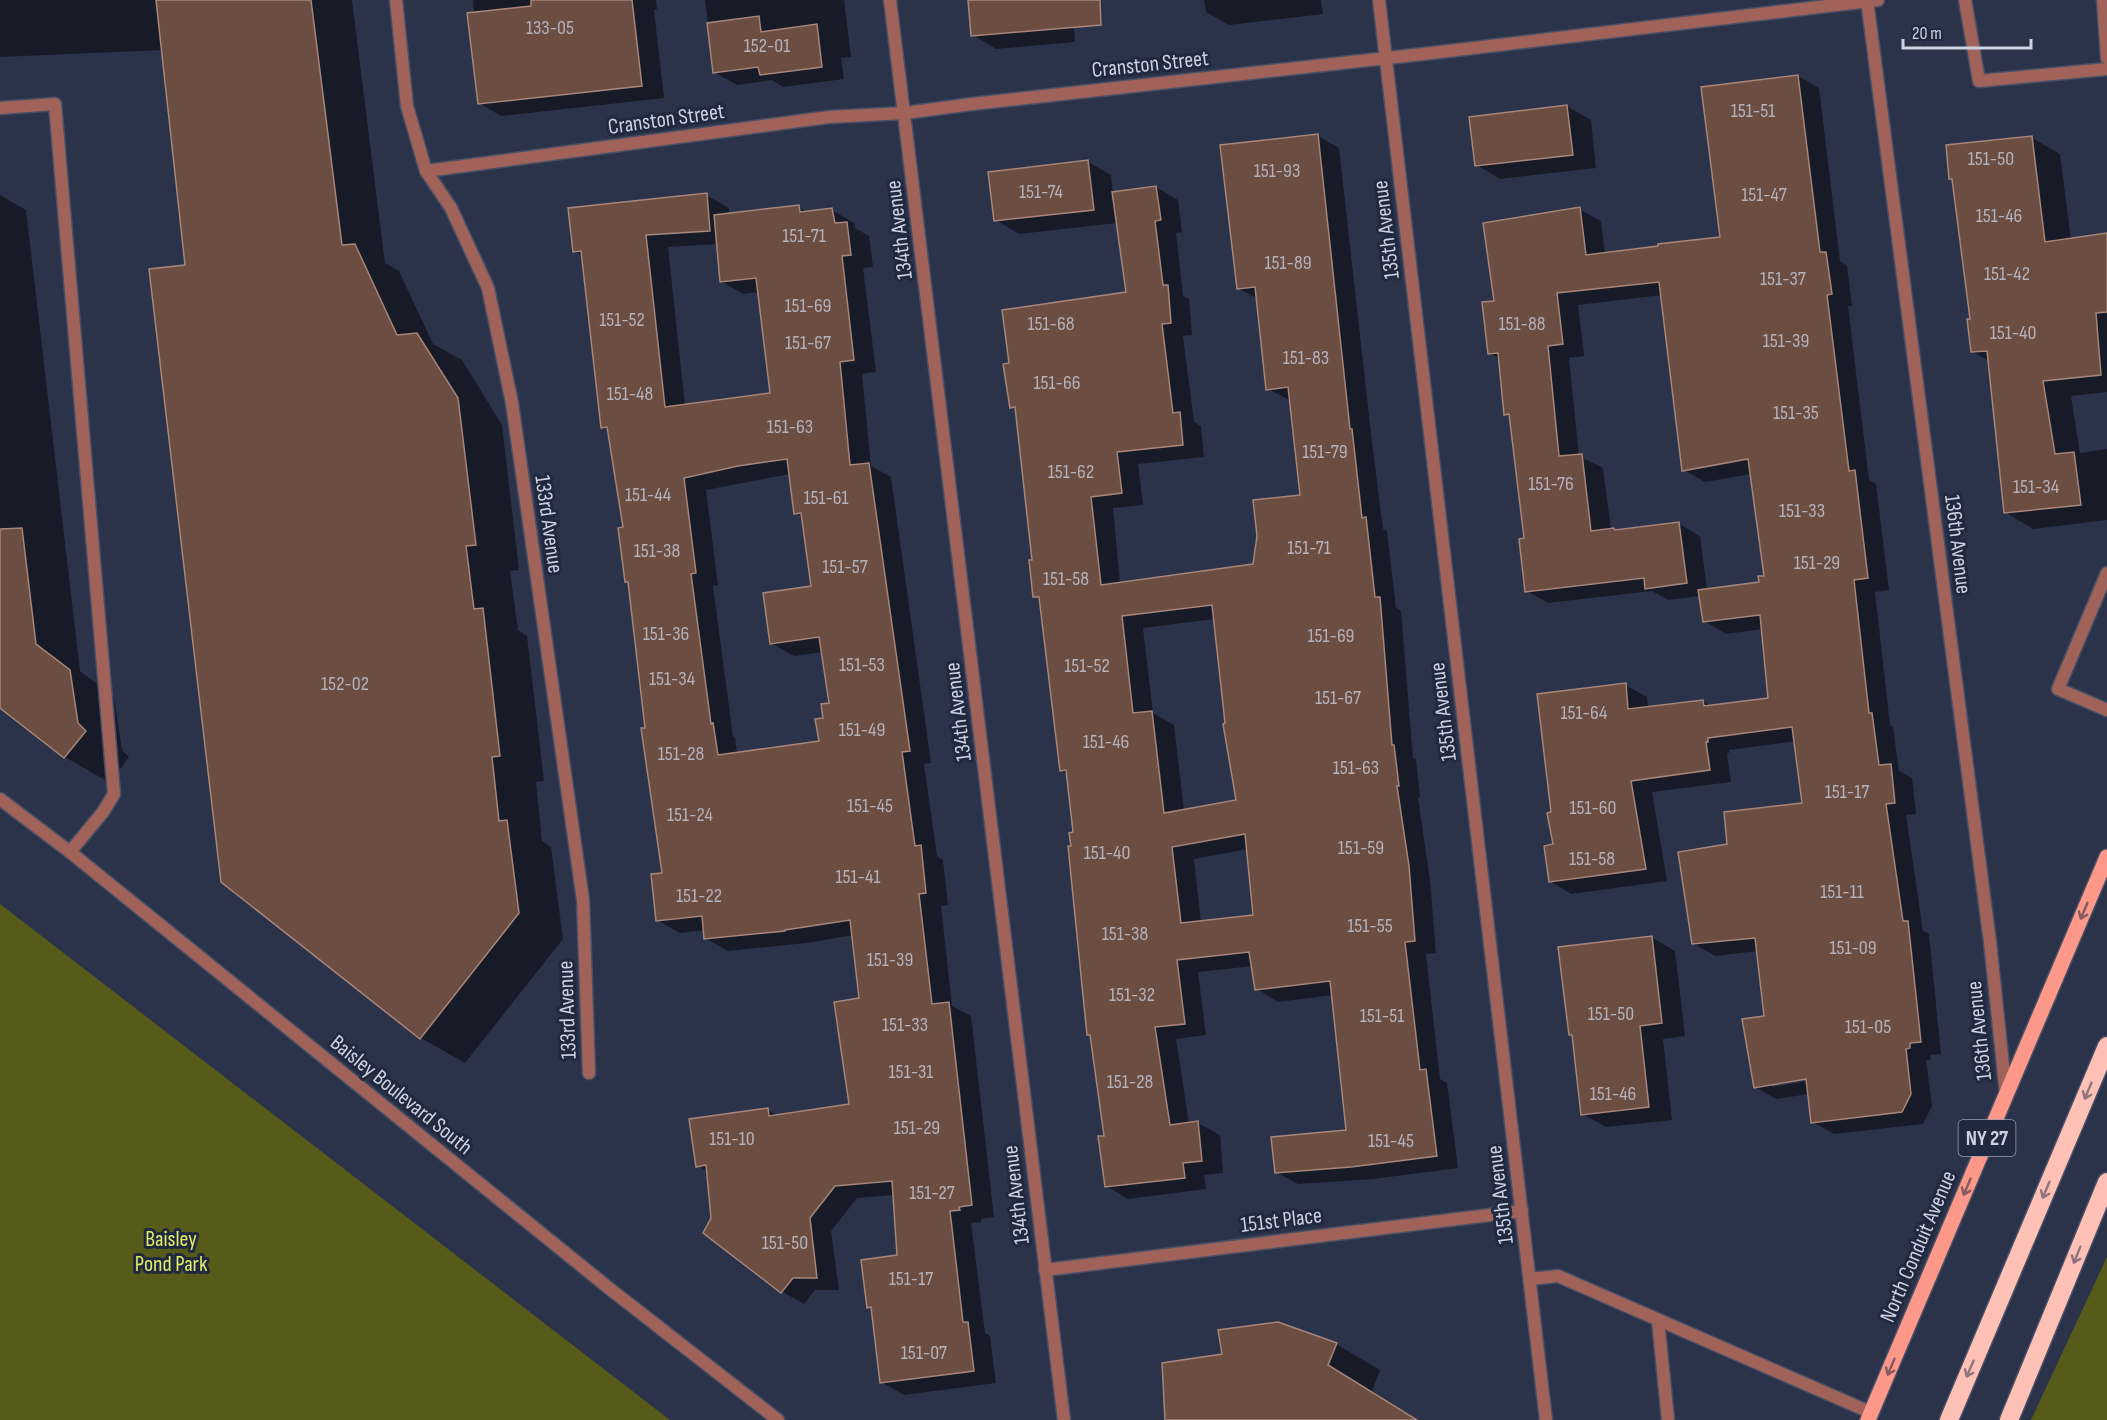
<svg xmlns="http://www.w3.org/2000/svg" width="2107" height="1420" font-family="'Sofia Sans Condensed',sans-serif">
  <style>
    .green { fill: #575b1a }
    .shadow { fill: #0007; fill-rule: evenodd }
    .building { fill: #6c4d42; stroke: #a78579; stroke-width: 1.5; fill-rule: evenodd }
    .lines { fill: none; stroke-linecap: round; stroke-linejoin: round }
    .lane-casing { stroke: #485066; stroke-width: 15 }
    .street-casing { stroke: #485066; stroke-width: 15 }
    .primary-casing { stroke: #485066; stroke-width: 18 }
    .highway-casing { stroke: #485066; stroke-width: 21 }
    .lane { stroke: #a16359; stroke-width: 12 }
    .street { stroke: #a16359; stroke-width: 12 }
    .primary { stroke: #fe9888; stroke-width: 15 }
    .highway { stroke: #ffc0b6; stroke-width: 18 }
    .oneway { stroke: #845b60 }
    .oneway2 { stroke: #90747b }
    .labels { text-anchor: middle; stroke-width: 6; stroke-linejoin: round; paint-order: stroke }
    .number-label { font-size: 20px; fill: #b4b1ba }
    .shield { fill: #212940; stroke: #999fb1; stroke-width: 1.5 }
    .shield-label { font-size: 21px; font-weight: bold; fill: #ccd2e2 }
    .street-label { font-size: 22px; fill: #ccd2e2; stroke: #212940 }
    .park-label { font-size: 22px; fill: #e3ec68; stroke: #212940 }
  </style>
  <rect width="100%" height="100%" fill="#2b334b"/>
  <!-- green -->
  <g class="green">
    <path d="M 0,904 L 670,1420 L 0,1420 Z"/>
    <path d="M 2107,1257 L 2107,1420 L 2031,1420 Z"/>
  </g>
  <!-- shadow -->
  <g class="shadow">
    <path d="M 0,0 L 352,0 L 385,263 L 399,271 L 433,344 L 462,360 L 502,425 L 519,570 L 510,571 L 518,630 L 527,636 L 544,781 L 536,782 L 542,841 L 551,847 L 563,939 L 465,1063 L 421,1038 L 187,266 L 163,50 L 0,57 Z"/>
    <path d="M 473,0 L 656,0 L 657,9 L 654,10 L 664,98 L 501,116 L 479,103 Z"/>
    <path d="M 705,0 L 844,0 L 851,57 L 841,58 L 844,79 L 783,87 L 772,80 L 737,85 L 714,72 Z"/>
    <path d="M 969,0 L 1072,0 L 1075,42 L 996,49 L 973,35 Z"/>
    <path d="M 1204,0 L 1321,0 L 1323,14 L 1229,25 L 1206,12 Z"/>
    <path d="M 1798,76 L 1819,88 L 1840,261 L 1847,266 L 1852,306 L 1848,306 L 1869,480 L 1876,484 L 1889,590 L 1875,592 L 1890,725 L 1893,727 L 1899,771 L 1912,778 L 1916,814 L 1906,815 L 1923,931 L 1929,934 L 1941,1054 L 1930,1055 L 1931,1060 L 1926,1060 L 1932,1106 L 1923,1124 L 1834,1134 L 1813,1122 L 1809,1094 L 1776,1099 L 1755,1087 L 1766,1017 L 1758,951 L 1715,956 L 1693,943 L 1729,845 L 1803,804 L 1796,741 L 1729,750 L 1729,753 L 1727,753 L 1731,782 L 1652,792 L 1667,881 L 1571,894 L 1550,881 L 1554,846 L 1552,814 L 1625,685 L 1647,697 L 1648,708 L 1703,701 L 1712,707 L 1770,699 L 1763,629 L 1726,634 L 1704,621 L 1701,596 L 1668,600 L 1652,591 L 1548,603 L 1527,591 L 1526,540 L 1511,417 L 1506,414 L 1500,359 L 1489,353 L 1495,302 L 1579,209 L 1601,221 L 1605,254 L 1721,238 ZM 1662,295 L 1684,470 L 1705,482 L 1751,474 L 1765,577 L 1761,583 L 1707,590 L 1700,536 L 1679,524 L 1617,531 L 1611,530 L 1603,468 L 1579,456 L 1569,358 L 1584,356 L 1578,305 ZM 1813,1077 L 1814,1080 L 1772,1087 L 1772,1084 Z"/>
    <path d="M 1567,106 L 1591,120 L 1596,168 L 1500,179 L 1477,165 Z"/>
    <path d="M 1318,136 L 1339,148 L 1372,442 L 1383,529 L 1387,531 L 1396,608 L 1401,611 L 1413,758 L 1416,759 L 1420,797 L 1418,798 L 1430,880 L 1436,953 L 1426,954 L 1440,1079 L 1447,1083 L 1458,1168 L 1373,1179 L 1298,1184 L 1276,1172 L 1348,1132 L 1333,995 L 1278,1002 L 1257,989 L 1253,966 L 1198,972 L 1206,1035 L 1176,1039 L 1189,1124 L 1198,1123 L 1220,1135 L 1223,1173 L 1204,1175 L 1206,1189 L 1128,1199 L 1106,1186 L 1105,1137 L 1072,848 L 1075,833 L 1067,774 L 1061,770 L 1041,600 L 1034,596 L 1033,561 L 1017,410 L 1011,407 L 1011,364 L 1127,294 L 1117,223 L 1019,234 L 996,220 L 1088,162 L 1111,175 L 1113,194 L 1156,187 L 1178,200 L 1182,232 L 1176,233 L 1183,296 L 1189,299 L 1192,335 L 1183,336 L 1194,422 L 1201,426 L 1204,457 L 1138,464 L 1143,505 L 1113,508 L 1120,584 L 1254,565 L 1302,496 L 1291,401 L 1268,389 L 1258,299 L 1238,288 ZM 1215,619 L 1226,725 L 1238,802 L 1184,811 L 1174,725 L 1153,713 L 1143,628 ZM 1248,849 L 1255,916 L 1201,923 L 1194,859 Z"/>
    <path d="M 2032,138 L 2060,154 L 2071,240 L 2107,234 L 2107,392 L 2071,396 L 2080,453 L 2107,449 L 2107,520 L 2033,529 L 2005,512 L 1989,361 L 1972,351 L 1972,320 L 1954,180 L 1951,179 Z"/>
    <path d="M 0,195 L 26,210 L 80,671 L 114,697 L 122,750 L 129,757 L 110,783 L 65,757 L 0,706 Z"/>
    <path d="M 706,195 L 729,208 L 729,214 L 798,207 L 809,213 L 832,210 L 854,223 L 855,228 L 869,236 L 873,267 L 863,268 L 876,372 L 862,374 L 871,466 L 891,477 L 931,763 L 924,764 L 937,856 L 943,860 L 948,905 L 941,906 L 952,1006 L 971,1016 L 994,1217 L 981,1219 L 981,1222 L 971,1223 L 985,1333 L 990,1336 L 996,1383 L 904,1395 L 881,1382 L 873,1309 L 868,1307 L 899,1256 L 894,1195 L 857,1198 L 831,1231 L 839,1290 L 815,1290 L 804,1304 L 781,1291 L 713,1218 L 709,1172 L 698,1166 L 768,1110 L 778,1116 L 851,1105 L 860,999 L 853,935 L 807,943 L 728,951 L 705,938 L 705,930 L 680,933 L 657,920 L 664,874 L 630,584 L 626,581 L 624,528 L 609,431 L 603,427 L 584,257 L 574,251 ZM 718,244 L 721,281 L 743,294 L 759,292 L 772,394 L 685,406 L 668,247 ZM 790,474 L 796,513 L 803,517 L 813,587 L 771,643 L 794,656 L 823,652 L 830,704 L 825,719 L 821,742 L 737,754 L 735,738 L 733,737 L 713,586 L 718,585 L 706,490 Z"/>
    <path d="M 1651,937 L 1675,951 L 1685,1036 L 1663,1039 L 1672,1120 L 1606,1127 L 1583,1114 L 1574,1037 L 1570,1035 Z"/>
    <path d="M 1336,1344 L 1380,1370 L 1372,1391 L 1418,1420 L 1166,1420 Z"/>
  </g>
  <!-- building -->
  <g class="building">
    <path d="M 156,0 L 311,0 L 342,245 L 355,244 L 397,335 L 417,333 L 458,398 L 476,545 L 466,546 L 474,609 L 483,608 L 500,756 L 492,757 L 499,821 L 507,820 L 519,913 L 420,1039 L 221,882 L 149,269 L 185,265 Z"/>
    <path d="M 531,0 L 632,0 L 642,86 L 478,104 L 467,13 L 531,6 Z"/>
    <path d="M 968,0 L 1100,0 L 1101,25 L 971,36 Z"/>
    <path d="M 759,16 L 761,32 L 817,24 L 822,67 L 760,75 L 758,67 L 713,73 L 707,23 Z"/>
    <path d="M 1798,75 L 1820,252 L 1826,252 L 1832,294 L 1827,295 L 1849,471 L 1855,470 L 1868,578 L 1854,580 L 1869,713 L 1872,713 L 1879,765 L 1891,764 L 1895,803 L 1886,804 L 1903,921 L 1908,921 L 1921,1042 L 1910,1043 L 1910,1048 L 1906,1049 L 1911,1094 L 1902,1112 L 1811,1123 L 1806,1079 L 1754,1088 L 1742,1019 L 1764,1016 L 1755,938 L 1692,944 L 1678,852 L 1727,844 L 1724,812 L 1802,803 L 1792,727 L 1708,738 L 1708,742 L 1706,742 L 1710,770 L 1631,781 L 1646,869 L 1549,882 L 1544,846 L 1553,844 L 1547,813 L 1551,812 L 1537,694 L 1626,683 L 1628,709 L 1703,700 L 1704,706 L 1768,698 L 1760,615 L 1703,622 L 1698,590 L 1759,582 L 1758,576 L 1764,576 L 1748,459 L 1682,471 L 1659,282 L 1557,293 L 1563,344 L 1548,346 L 1559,456 L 1582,454 L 1591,531 L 1614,528 L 1615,530 L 1679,522 L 1687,583 L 1645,589 L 1644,578 L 1525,592 L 1519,539 L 1524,538 L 1509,414 L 1504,415 L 1498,353 L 1488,354 L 1482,302 L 1494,301 L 1483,223 L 1580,207 L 1586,255 L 1658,246 L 1658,244 L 1720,237 L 1701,87 Z"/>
    <path d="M 1567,105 L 1573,155 L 1475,166 L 1469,117 Z"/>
    <path d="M 1318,134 L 1350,429 L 1352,429 L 1362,518 L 1366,517 L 1375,597 L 1380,597 L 1392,745 L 1394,745 L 1399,786 L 1397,786 L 1409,866 L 1415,941 L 1405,942 L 1420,1070 L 1426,1069 L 1437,1156 L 1351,1167 L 1275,1173 L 1271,1137 L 1346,1130 L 1330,981 L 1255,990 L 1249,952 L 1177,960 L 1185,1024 L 1155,1027 L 1170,1125 L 1198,1121 L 1202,1161 L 1183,1163 L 1185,1178 L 1105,1187 L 1098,1136 L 1104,1136 L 1090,1035 L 1087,1035 L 1068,846 L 1071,846 L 1069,833 L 1073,832 L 1066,770 L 1060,771 L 1039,597 L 1033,597 L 1029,560 L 1032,560 L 1015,407 L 1010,408 L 1003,364 L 1009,363 L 1002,310 L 1126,292 L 1112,192 L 1156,186 L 1161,220 L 1155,221 L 1163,285 L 1168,285 L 1171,323 L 1162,324 L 1173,413 L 1180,412 L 1183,445 L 1117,452 L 1122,493 L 1091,497 L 1101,585 L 1253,564 L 1257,536 L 1253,500 L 1300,495 L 1288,387 L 1266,390 L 1255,287 L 1237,289 L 1220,145 ZM 1212,605 L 1225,723 L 1223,724 L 1236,800 L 1164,813 L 1152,711 L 1133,713 L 1122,616 ZM 1245,834 L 1253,915 L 1181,923 L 1172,847 Z"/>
    <path d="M 2032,136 L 2045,242 L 2107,233 L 2107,312 L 2096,313 L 2101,375 L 2043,381 L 2055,454 L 2074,452 L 2081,505 L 2004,513 L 1987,351 L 1971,352 L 1967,319 L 1970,319 L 1952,179 L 1949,179 L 1946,145 Z"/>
    <path d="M 1088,160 L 1094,210 L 994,221 L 988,172 Z"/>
    <path d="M 707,193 L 710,231 L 646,235 L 665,407 L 770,393 L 756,278 L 720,282 L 714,215 L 799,205 L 800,212 L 832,208 L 835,223 L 847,222 L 851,255 L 842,256 L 854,360 L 840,362 L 850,465 L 869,463 L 910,751 L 902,752 L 915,846 L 921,845 L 926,893 L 919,894 L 932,1004 L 949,1002 L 972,1205 L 959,1207 L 960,1210 L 950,1211 L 963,1322 L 968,1322 L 974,1371 L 880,1383 L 871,1307 L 867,1308 L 861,1260 L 897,1255 L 892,1181 L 835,1186 L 810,1218 L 817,1278 L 793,1278 L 781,1293 L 703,1233 L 711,1218 L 706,1165 L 696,1167 L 689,1119 L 768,1108 L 769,1116 L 849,1104 L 834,1002 L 859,998 L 850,920 L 785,930 L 785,931 L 704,939 L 702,916 L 656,921 L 651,874 L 662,873 L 641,728 L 645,728 L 628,582 L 625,582 L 618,528 L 623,527 L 607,427 L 601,428 L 581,251 L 573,252 L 568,208 ZM 787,459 L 794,514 L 801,513 L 811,586 L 763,593 L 770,644 L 819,637 L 829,703 L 821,704 L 823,718 L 815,719 L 819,741 L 718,755 L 713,723 L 711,724 L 691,574 L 696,573 L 684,478 L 738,466 Z"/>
    <path d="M 22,528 L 36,644 L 70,670 L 78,723 L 86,731 L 64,758 L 0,708 L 0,529 Z"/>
    <path d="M 1652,936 L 1662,1023 L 1640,1026 L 1649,1107 L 1581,1115 L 1572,1035 L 1569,1035 L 1558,947 Z"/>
    <path d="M 1278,1322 L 1337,1343 L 1328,1365 L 1417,1420 L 1165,1420 L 1162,1363 L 1222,1354 L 1218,1330 Z"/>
  </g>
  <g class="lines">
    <!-- lane casing -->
    <g class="lane-casing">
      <g id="lane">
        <path d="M 1965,0 L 1979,81 L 2107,69"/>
        <path d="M 2103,0 L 2107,58"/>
        <path d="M 0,108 L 55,104 L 114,794 L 103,812 L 70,852"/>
        <path d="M 2107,573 L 2058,689 L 2107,710"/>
        <path d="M 1530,1279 L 1558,1276 L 1872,1413"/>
        <path d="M 1658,1320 L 1668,1420"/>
      </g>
    </g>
    <!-- street casing -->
    <g class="street-casing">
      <g id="street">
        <path d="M 396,0 L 407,106 L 426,171 L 451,208 L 488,288 L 512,403 L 583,900 L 589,1073"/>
        <path d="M 890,0 L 1064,1420"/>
        <path d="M 1379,0 L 1546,1420"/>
        <path d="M 1867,0 L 1990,942 L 2006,1094"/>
        <path d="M 426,171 L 829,117 L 905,113 L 972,104 L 1423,54 L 1878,0"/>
        <path d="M 0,799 L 70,852 L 610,1289 L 778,1420"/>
        <path d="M 1045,1270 L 1522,1211"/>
      </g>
    </g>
    <!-- primary casing -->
    <g class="primary-casing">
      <path id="primary" d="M 1868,1420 L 2107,857"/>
    </g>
    <!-- highway casing -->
    <g class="highway-casing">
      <g id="highway">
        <path d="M 1949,1420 L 2107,1046"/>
        <path d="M 2009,1420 L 2107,1182"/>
      </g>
    </g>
    <!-- lane -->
    <use href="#lane" class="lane"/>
    <!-- street -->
    <use href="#street" class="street"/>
    <!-- primary -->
    <use href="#primary" class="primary"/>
    <!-- highway -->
    <use href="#highway" class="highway"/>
  </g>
  <!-- one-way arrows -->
  <defs><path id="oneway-shaft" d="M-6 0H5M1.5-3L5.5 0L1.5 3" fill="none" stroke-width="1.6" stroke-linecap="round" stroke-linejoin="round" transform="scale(1.5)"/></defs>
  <g class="oneway">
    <use href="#oneway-shaft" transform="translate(2084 911) rotate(113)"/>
    <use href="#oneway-shaft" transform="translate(1967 1187) rotate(113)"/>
    <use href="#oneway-shaft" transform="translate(1891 1367) rotate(113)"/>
  </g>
  <g class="oneway2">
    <use href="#oneway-shaft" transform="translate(2088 1091) rotate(113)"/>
    <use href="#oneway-shaft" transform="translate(2046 1190) rotate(113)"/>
    <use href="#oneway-shaft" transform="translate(2077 1255) rotate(112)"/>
    <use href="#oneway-shaft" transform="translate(1970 1369) rotate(113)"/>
  </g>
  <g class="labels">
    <!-- number labels -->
    <g class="number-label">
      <text x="550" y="34">133-05</text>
      <text x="767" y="52">152-01</text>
      <text x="1753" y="117">151-51</text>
      <text x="1991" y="165">151-50</text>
      <text x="1277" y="177">151-93</text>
      <text x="1041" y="198">151-74</text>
      <text x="1764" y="201">151-47</text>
      <text x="1999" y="222">151-46</text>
      <text x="804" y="242">151-71</text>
      <text x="1288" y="269">151-89</text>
      <text x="2007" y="280">151-42</text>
      <text x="1783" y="285">151-37</text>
      <text x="808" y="312">151-69</text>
      <text x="622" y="326">151-52</text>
      <text x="1051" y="330">151-68</text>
      <text x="1522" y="330">151-88</text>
      <text x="2013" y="339">151-40</text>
      <text x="1786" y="347">151-39</text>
      <text x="808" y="349">151-67</text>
      <text x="1306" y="364">151-83</text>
      <text x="1057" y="389">151-66</text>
      <text x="630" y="400">151-48</text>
      <text x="1796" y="419">151-35</text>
      <text x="790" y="433">151-63</text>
      <text x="1325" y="458">151-79</text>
      <text x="1071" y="478">151-62</text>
      <text x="1551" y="490">151-76</text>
      <text x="2036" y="493">151-34</text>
      <text x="648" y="501">151-44</text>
      <text x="826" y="504">151-61</text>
      <text x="1802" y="517">151-33</text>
      <text x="1309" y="554">151-71</text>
      <text x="657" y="557">151-38</text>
      <text x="1817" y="569">151-29</text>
      <text x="845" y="573">151-57</text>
      <text x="1066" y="585">151-58</text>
      <text x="666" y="640">151-36</text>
      <text x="1331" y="642">151-69</text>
      <text x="862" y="671">151-53</text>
      <text x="1087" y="672">151-52</text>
      <text x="672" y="685">151-34</text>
      <text x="345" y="690">152-02</text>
      <text x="1338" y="704">151-67</text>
      <text x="1584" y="719">151-64</text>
      <text x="862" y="736">151-49</text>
      <text x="1106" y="748">151-46</text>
      <text x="681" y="760">151-28</text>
      <text x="1356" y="774">151-63</text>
      <text x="1847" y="798">151-17</text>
      <text x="870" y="812">151-45</text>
      <text x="1593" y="814">151-60</text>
      <text x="690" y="821">151-24</text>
      <text x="1361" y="854">151-59</text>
      <text x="1107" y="859">151-40</text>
      <text x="1592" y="865">151-58</text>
      <text x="858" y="883">151-41</text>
      <text x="1842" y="898">151-11</text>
      <text x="699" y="902">151-22</text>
      <text x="1370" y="932">151-55</text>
      <text x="1125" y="940">151-38</text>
      <text x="1853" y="954">151-09</text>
      <text x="890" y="966">151-39</text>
      <text x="1132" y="1001">151-32</text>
      <text x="1611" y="1020">151-50</text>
      <text x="1382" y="1022">151-51</text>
      <text x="905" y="1031">151-33</text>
      <text x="1868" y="1033">151-05</text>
      <text x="911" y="1078">151-31</text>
      <text x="1130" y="1088">151-28</text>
      <text x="1613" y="1100">151-46</text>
      <text x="917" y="1134">151-29</text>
      <text x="732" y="1145">151-10</text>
      <text x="1391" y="1147">151-45</text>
      <text x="932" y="1199">151-27</text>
      <text x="785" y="1249">151-50</text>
      <text x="911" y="1285">151-17</text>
      <text x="924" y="1359">151-07</text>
    </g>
    <!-- shield labels -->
    <rect class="shield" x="1958.5" y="1120" width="57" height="36" rx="4.5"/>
    <g class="shield-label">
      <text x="1987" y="1145">NY 27</text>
    </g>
    <!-- street labels -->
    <g class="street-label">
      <text transform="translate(1150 63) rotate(-6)" y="8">Cranston Street</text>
      <text transform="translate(666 118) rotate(-8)" y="8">Cranston Street</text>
      <text transform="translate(898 230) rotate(-97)" y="8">134th Avenue</text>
      <text transform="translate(1385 230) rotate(-97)" y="8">135th Avenue</text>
      <text transform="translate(550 524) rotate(82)" y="8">133rd Avenue</text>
      <text transform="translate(1959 544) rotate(83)" y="8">136th Avenue</text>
      <text transform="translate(957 712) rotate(-97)" y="8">134th Avenue</text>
      <text transform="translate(1442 712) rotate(-97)" y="8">135th Avenue</text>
      <text transform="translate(566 1010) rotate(-92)" y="8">133rd Avenue</text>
      <text transform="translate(1978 1031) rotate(-96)" y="8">136th Avenue</text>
      <text transform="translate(402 1094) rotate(39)" y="8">Baisley Boulevard South</text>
      <text transform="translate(1015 1195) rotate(-97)" y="8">134th Avenue</text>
      <text transform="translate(1499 1195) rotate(-97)" y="8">135th Avenue</text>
      <text transform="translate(1281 1219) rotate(-7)" y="8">151st Place</text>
      <text transform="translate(1917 1246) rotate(-67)" y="8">North Conduit Avenue</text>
    </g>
    <!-- park labels -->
    <g class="park-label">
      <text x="171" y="1246">Baisley<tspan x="171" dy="25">Pond Park</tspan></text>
    </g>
  </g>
  <!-- scale -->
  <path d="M1903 39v9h128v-9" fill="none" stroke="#ccd2e2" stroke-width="3"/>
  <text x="1912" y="39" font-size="18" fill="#ccd2e2" stroke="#212940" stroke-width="4.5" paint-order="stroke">20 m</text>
</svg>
